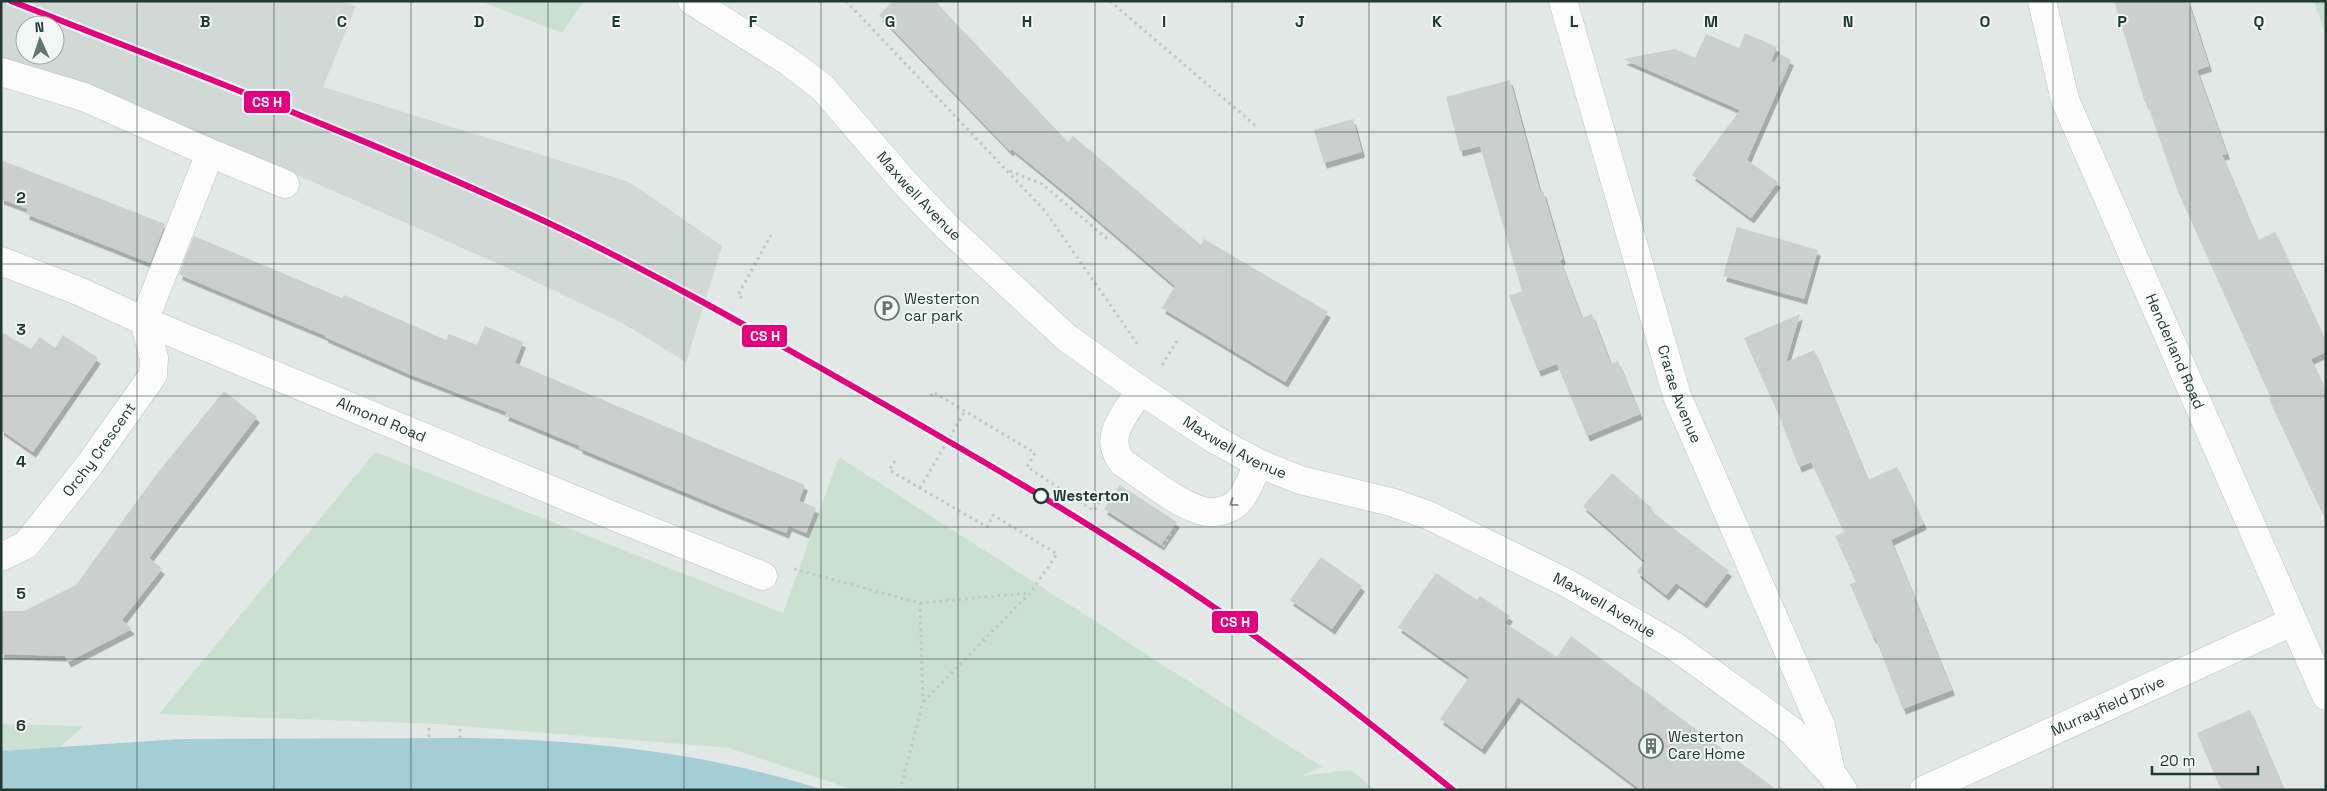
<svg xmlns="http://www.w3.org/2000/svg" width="2327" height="791" font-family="'Space Grotesk',sans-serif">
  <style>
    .built { fill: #d0d9d5; fill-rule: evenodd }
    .green { fill: #cce0d2 }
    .water { fill: #a4cdd4 }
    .building { fill: #cbd0ce; filter: url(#shadow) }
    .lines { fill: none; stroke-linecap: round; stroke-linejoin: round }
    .minor-casing { stroke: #bfc4c2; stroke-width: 29 }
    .path { stroke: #c0c8c5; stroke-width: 3; stroke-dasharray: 2.5 4; stroke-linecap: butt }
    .minor { stroke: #fbfcfb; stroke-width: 28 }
    .rail-1-casing { stroke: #f0f7f4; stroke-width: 10 }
    .rail-1 { stroke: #e5007d; stroke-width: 6 }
    .oneway { stroke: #8e9a97 }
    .grid { fill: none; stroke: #223933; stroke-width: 1; stroke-opacity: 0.55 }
    .stop-dot { fill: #f0f7f4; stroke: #223933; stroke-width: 2.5 }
    .labels { text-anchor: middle; stroke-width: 4; stroke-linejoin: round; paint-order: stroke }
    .street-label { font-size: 15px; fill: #223933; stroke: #f0f7f4 }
    .poi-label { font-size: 15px; fill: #223933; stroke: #f0f7f4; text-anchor: start }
    .stop-label { font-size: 15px; font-weight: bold; fill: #223933; stroke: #f0f7f4; text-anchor: start }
    .grid-label { font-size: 16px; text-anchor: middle; font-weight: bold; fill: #223933; stroke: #f0f7f4; stroke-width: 4; stroke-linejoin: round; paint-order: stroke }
    .line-badge { stroke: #f0f7f4; stroke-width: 2 }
    .badge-label { font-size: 14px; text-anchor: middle; font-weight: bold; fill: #fff }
  </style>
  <defs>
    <filter id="shadow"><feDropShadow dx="3" dy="5.5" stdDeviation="0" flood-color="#0004"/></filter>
  </defs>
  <rect width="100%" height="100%" fill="#e2e8e5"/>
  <!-- built -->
  <path class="built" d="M 1,1 L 340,1 L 356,6 L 323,87 L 629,182 L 722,246 L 686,362 L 624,324 L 503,266 L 293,173 L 83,86 L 1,61 ZM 25,25 L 55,25 L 55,55 L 25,55 Z"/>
  <!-- green -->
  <g class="green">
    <path d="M 480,1 L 584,1 L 562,33 Z"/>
    <path d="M 2314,1 L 2326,1 L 2326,36 Z"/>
    <path d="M 375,452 L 783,613 L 839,457 L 1322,767 L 1301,776 L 1351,770 L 1375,790 L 854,790 L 729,748 L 439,724 L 159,714 Z"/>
    <path d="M 1,724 L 84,726 L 59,748 L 1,751 Z"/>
  </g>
  <!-- water -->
  <path class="water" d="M 470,738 C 590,740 709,753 824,790 L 1,790 L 1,751 L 181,739 Z"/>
  <!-- building -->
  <g class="building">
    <path d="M 893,1 L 935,1 L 1068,142 L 1073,136 L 1201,245 L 1204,239 L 1328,312 L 1285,382 L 1162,308 L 1175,286 L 1071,197 L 1012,149 L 1010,151 L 879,15 Z"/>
    <path d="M 2114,1 L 2188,1 L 2209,66 L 2197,70 L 2227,154 L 2222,155 L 2258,240 L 2275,232 L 2326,342 L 2326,352 L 2311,359 L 2326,391 L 2326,521 L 2269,399 L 2271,398 L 2178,192 L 2147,103 L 2145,103 Z"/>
    <path d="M 1745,33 L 1777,47 L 1771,61 L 1774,63 L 1780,54 L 1791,60 L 1747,160 L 1778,182 L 1751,218 L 1692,175 L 1740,110 L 1623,59 L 1675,49 L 1695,58 L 1706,34 L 1739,48 Z"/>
    <path d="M 1510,80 L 1540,192 L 1543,191 L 1563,259 L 1560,260 L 1582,318 L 1592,314 L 1611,364 L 1618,361 L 1640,414 L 1587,436 L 1557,364 L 1538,371 L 1509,296 L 1522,291 L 1480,146 L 1460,151 L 1446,97 Z"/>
    <path d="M 1353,119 L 1362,152 L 1324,163 L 1314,130 Z"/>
    <path d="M 1,160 L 165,224 L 150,263 L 26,214 L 28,209 L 1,199 Z"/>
    <path d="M 1737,227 L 1818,250 L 1804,299 L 1723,276 Z"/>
    <path d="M 194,236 L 342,298 L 344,295 L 446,340 L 449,334 L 477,345 L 485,326 L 523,342 L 515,363 L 805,485 L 799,501 L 816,508 L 806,533 L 789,526 L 786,533 L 730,511 L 579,448 L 580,446 L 505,415 L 507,412 L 409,374 L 325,337 L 326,336 L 185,277 L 179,274 Z"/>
    <path d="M 1800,314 L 1786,362 L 1814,350 L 1868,480 L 1897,467 L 1924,524 L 1891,540 L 1952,690 L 1903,709 L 1875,637 L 1873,638 L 1850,584 L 1856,582 L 1835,536 L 1844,532 L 1811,462 L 1799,467 L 1777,411 L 1744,338 Z"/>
    <path d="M 1,332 L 31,349 L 40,337 L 55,348 L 63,335 L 98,358 L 33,452 L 1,430 Z"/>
    <path d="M 224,391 L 257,417 L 149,558 L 162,569 L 122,620 L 132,629 L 68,662 L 65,656 L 1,654 L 1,611 L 24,611 L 76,585 L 156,475 Z"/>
    <path d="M 1612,473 L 1652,508 L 1650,510 L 1729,571 L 1704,603 L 1676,583 L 1666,595 L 1637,572 L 1645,561 L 1583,506 Z"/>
    <path d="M 1120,485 L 1177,522 L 1161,545 L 1104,509 Z"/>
    <path d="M 1321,557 L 1362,586 L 1332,629 L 1290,600 Z"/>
    <path d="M 1436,573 L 1477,600 L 1480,596 L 1510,616 L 1505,623 L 1557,657 L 1571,636 L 1777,790 L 1641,790 L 1518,697 L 1482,749 L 1440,719 L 1469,677 L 1398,627 Z"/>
    <path d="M 2250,710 L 2284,790 L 2221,790 L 2197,733 Z"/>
  </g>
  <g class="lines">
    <!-- minor casing -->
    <g class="minor-casing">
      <g id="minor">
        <path id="s1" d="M 692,1 L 789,62 L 822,87 L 905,183 L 948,228 L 1067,338 L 1140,390 L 1214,439 L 1258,463 L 1300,480 L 1391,502 L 1428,515 L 1567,583 L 1673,645 L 1792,731 L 1832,774 L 1843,790"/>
        <path id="s2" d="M 1563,1 L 1677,396 L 1821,726 L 1831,772"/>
        <path id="s3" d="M 2042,1 L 2065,100 L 2326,696"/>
        <path d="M 1,72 L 84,97 L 210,153 L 285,184"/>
        <path id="s4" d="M 1,261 L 81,292 L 144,321 L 616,517 L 763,576"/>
        <path d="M 144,321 L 210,153"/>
        <path d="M 1140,390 C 1126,414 1101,437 1123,463 C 1146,478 1176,504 1203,511 C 1212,514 1225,511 1233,506 C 1246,498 1252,476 1258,463"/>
        <path id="s5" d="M 1,557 L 26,545 L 90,464 L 153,375 L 154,358 L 144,321"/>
        <path id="s6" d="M 1924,790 L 2292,622"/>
      </g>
    </g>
    <!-- path -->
    <g class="path">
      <path d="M 846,1 L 1045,211 L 1138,345 L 1136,347"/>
      <path d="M 1110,1 L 1257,127"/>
      <path d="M 1010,171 L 1042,184 L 1110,241"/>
      <path d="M 742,298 L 738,295 L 771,235"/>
      <path d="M 1162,365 L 1177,341"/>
      <path d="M 931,396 L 933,392 L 1035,453 L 1027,467 L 1094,511 L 1107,490"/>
      <path d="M 895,461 L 889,470 L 987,527 L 993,515 L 1057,554 L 1030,593 L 923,702"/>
      <path d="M 920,488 L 965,411"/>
      <path d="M 1163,547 L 1171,534"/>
      <path d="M 794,569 L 920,603 L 923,702 L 900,790"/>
      <path d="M 920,603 L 1028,593"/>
      <path d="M 429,728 L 429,749"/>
      <path d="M 460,729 L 460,748"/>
      <path d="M 412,749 L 479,748"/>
    </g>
    <!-- minor -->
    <use href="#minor" class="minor"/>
    <!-- rail-1 casing -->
    <g class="rail-1-casing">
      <path id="rail-1" d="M 11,1 C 188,71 367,138 540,219 C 645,268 747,326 847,383 C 968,452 1088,521 1202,599 C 1289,658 1371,724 1453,790"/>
    </g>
    <!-- rail-1 -->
    <use href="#rail-1" class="rail-1"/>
  </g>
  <!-- one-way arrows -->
  <defs><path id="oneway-chevron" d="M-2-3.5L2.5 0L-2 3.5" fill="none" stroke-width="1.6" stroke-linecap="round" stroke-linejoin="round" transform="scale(1.25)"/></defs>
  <use class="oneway" href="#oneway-chevron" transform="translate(1233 503) rotate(144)"/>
  <!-- grid -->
  <path class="grid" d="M 137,1 L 137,790M 274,1 L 274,790M 411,1 L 411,790M 548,1 L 548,790M 684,1 L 684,790M 821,1 L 821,790M 958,1 L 958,790M 1095,1 L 1095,790M 1232,1 L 1232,790M 1369,1 L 1369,790M 1506,1 L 1506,790M 1643,1 L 1643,790M 1779,1 L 1779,790M 1916,1 L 1916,790M 2053,1 L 2053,790M 2190,1 L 2190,790M 1,132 L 2326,132M 1,264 L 2326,264M 1,396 L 2326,396M 1,527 L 2326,527M 1,659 L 2326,659"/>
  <!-- icons -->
  <defs>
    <g id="parking-ring" transform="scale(1.25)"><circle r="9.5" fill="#f0f7f4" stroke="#657671" stroke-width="1.5"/><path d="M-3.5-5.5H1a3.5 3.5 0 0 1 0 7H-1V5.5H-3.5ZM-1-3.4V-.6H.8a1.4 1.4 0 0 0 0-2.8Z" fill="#657671"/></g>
    <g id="building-ring" transform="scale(1.25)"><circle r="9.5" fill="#f0f7f4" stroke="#657671" stroke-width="1.5"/><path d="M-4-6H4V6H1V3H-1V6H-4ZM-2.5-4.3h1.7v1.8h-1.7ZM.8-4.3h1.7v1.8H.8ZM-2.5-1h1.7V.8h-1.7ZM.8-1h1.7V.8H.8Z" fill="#657671"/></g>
  </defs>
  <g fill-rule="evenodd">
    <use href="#parking-ring" x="887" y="308"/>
    <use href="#building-ring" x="1651" y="746"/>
  </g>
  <!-- markers -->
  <circle class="stop-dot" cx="1041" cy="496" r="7"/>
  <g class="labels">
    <!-- street labels -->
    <g class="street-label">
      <text dy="5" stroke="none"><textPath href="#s1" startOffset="302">Maxwell Avenue</textPath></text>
      <text dy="5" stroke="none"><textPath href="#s3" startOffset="376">Henderland Road</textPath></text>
      <text dy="5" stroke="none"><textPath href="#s2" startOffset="410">Crarae Avenue</textPath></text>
      <text dy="5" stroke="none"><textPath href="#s4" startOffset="412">Almond Road</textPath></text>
      <text dy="5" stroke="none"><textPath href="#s1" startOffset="708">Maxwell Avenue</textPath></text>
      <text dy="5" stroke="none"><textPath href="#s5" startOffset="148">Orchy Crescent</textPath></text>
      <text dy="5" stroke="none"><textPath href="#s1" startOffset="1112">Maxwell Avenue</textPath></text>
      <text dy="5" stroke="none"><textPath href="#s6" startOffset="202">Murrayfield Drive</textPath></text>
    </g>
    <!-- poi labels -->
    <g class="poi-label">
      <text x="904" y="304">Westerton<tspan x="904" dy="17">car park</tspan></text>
      <text x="1668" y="742">Westerton<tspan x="1668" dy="17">Care Home</tspan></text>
    </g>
    <!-- stop labels -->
    <g class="stop-label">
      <text x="1053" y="501">Westerton</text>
    </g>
  </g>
  <g class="grid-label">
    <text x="205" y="27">B</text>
    <text x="342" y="27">C</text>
    <text x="479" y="27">D</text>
    <text x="616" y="27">E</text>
    <text x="753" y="27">F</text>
    <text x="890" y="27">G</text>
    <text x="1027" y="27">H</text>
    <text x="1164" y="27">I</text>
    <text x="1300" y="27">J</text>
    <text x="1437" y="27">K</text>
    <text x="1574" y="27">L</text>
    <text x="1711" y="27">M</text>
    <text x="1848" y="27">N</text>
    <text x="1985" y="27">O</text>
    <text x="2122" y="27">P</text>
    <text x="2259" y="27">Q</text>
    <text x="21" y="203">2</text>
    <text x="21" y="335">3</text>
    <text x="21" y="467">4</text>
    <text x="21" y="599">5</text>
    <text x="21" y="731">6</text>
  </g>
  <g class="line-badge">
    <rect x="243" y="90" width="48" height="24" rx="5" fill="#e5007d"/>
    <rect x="741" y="324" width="47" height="24" rx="5" fill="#e5007d"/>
    <rect x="1211" y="610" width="48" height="24" rx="5" fill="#e5007d"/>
  </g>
  <g class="badge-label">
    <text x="267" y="107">CS H</text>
    <text x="765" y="341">CS H</text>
    <text x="1235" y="627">CS H</text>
  </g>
  <!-- border -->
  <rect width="2327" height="791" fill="none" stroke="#223933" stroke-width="5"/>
  <!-- north arrow -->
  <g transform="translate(40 40) rotate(357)"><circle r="24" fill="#f0f7f4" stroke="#9eaba7"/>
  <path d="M0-4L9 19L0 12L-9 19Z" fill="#657671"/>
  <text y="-8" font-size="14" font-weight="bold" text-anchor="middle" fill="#223933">N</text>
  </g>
  <!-- scale -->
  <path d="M2152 766v8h106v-8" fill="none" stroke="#223933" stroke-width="2.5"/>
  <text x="2160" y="766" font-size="15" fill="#223933" stroke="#f0f7f4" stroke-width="4" paint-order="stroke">20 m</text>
</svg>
